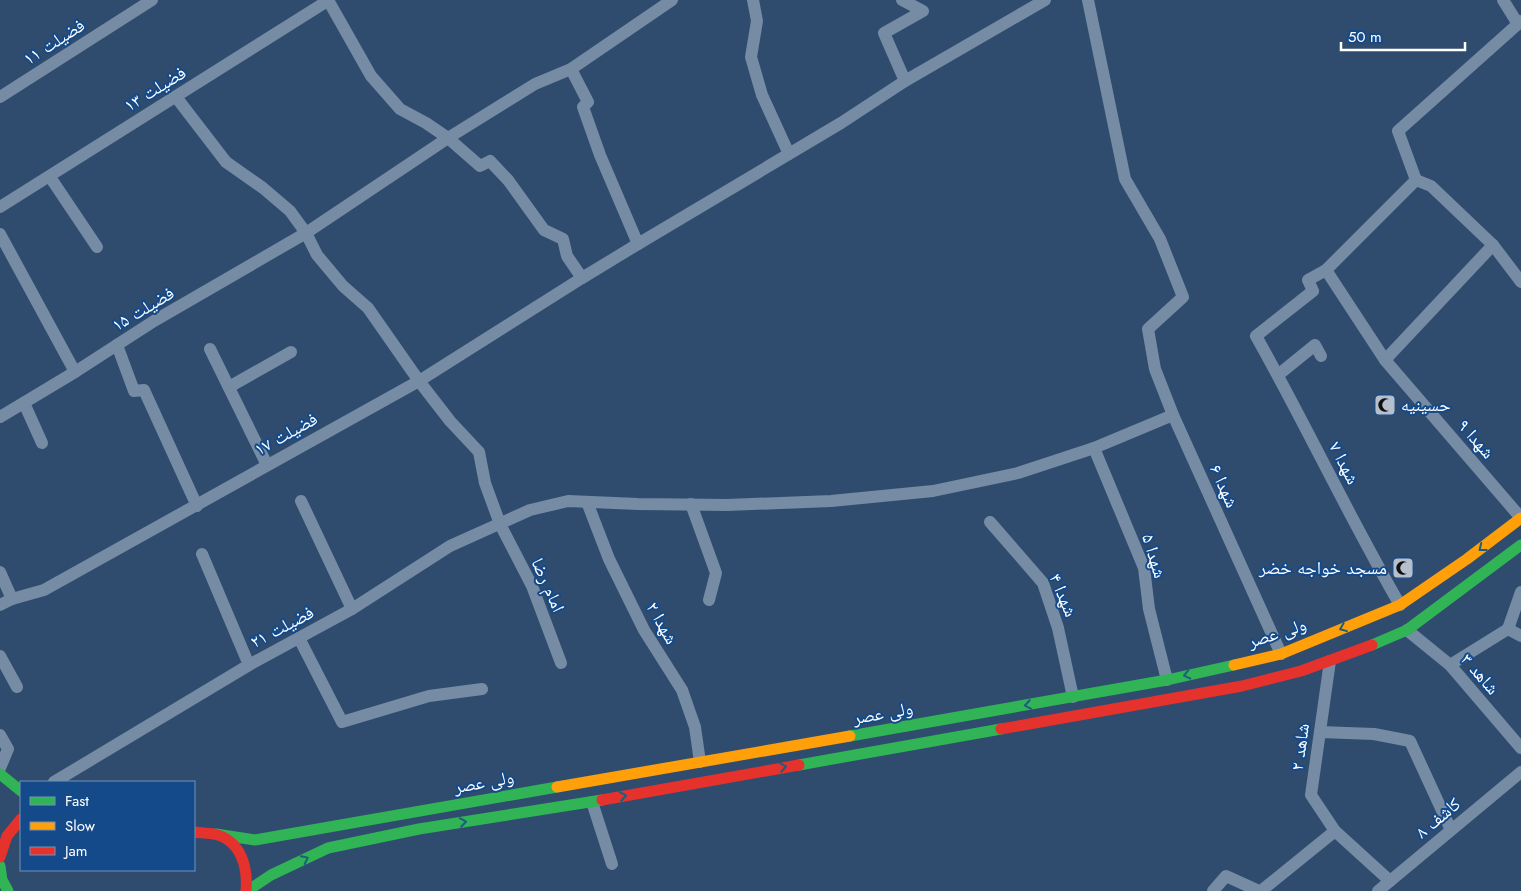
<svg xmlns="http://www.w3.org/2000/svg" width="1521" height="891" font-family="Jost,'Noto Naskh Arabic',sans-serif">
  <style>
    .lines { fill: none; stroke-linecap: round; stroke-linejoin: round }
    .street { stroke: #768ba4; stroke-width: 12 }
    .fast { stroke: #30b455; stroke-width: 11 }
    .slow { stroke: #ff9f0a; stroke-width: 11 }
    .jam { stroke: #e5322d; stroke-width: 11 }
    .oneway { stroke: #1a5f7f }
    .labels { text-anchor: middle; stroke-width: 4; stroke-linejoin: round; paint-order: stroke }
    .street-label { font-size: 18px; fill: #fff; stroke: #144a89 }
    .poi-label { font-size: 18px; fill: #fff; stroke: #144a89; text-anchor: start }
  </style>
  <rect width="100%" height="100%" fill="#2f4c6e"/>
  <g class="lines">
    <!-- street -->
    <g class="street">
      <path d="M 328,0 L 371,76 L 400,109 L 426,123 L 448,138 L 480,166 L 490,161 L 508,180 L 544,230 L 563,239 L 567,256 L 582,278 L 638,244"/>
      <path d="M 753,0 L 757,21 L 751,57 L 762,95 L 789,154"/>
      <path d="M 902,0 L 923,11 L 884,33 L 905,81 L 1045,0"/>
      <path d="M 1088,0 L 1125,179 L 1160,239 L 1183,297 L 1148,329 L 1155,369 L 1173,415 L 1281,654"/>
      <path d="M 1503,0 L 1518,24 L 1521,21"/>
      <path d="M 571,69 L 588,102 L 583,107 L 600,155 L 638,244 L 841,123 L 905,81"/>
      <path d="M 0,97 L 152,0"/>
      <path d="M 176,97 L 226,162 L 263,188 L 290,211 L 306,233 L 317,255 L 343,286 L 368,308 L 419,381 L 450,421 L 479,452 L 485,483 L 500,524 L 532,586 L 561,663"/>
      <path d="M 50,177 L 97,247"/>
      <path d="M 1416,180 L 1398,131 L 1518,24"/>
      <path d="M 0,207 L 329,0"/>
      <path d="M 0,234 L 75,372"/>
      <path d="M 1326,270 L 1385,360 L 1493,245"/>
      <path d="M 117,345 L 134,391 L 144,390 L 197,506"/>
      <path d="M 210,349 L 267,465"/>
      <path d="M 1385,360 L 1521,518"/>
      <path d="M 1278,375 L 1315,345 L 1321,356"/>
      <path d="M 229,387 L 291,352"/>
      <path d="M 24,403 L 42,443"/>
      <path d="M 0,417 L 75,372 L 154,321 L 306,233 L 448,138 L 535,84 L 571,69 L 672,0"/>
      <path d="M 1094,448 L 1144,568 L 1149,609 L 1167,680"/>
      <path d="M 301,501 L 352,609"/>
      <path d="M 587,502 L 609,559 L 644,630 L 682,690 L 695,727 L 700,762"/>
      <path d="M 691,504 L 716,573 L 709,600"/>
      <path d="M 990,522 L 1043,583 L 1058,628 L 1073,697"/>
      <path d="M 202,554 L 249,665"/>
      <path d="M 0,572 L 12,599"/>
      <path d="M 0,605 L 12,599 L 44,590 L 419,381 L 582,278"/>
      <path d="M 1400,605 C 1349,517 1306,425 1256,336 L 1313,291 L 1308,280 L 1326,270 L 1416,180 L 1431,186 L 1493,245 L 1521,282"/>
      <path d="M 1508,629 L 1521,636"/>
      <path d="M 1407,630 L 1450,665 L 1521,748"/>
      <path d="M 299,638 L 342,722 L 429,696 L 482,689"/>
      <path d="M 0,656 L 17,687"/>
      <path d="M 1330,661 L 1311,795 L 1335,831 L 1390,881"/>
      <path d="M 1450,665 L 1508,629 L 1521,592"/>
      <path d="M 1320,732 L 1374,734 L 1410,741 L 1451,830"/>
      <path d="M 0,735 L 8,749 L 0,768"/>
      <path d="M 54,782 L 249,665 L 352,609 L 450,546 L 530,510 L 568,501 L 638,504 L 727,505 L 831,501 L 933,491 L 1018,473 L 1094,448 L 1173,415"/>
      <path d="M 592,802 L 612,864"/>
      <path d="M 1213,891 L 1226,876 L 1259,891"/>
      <path d="M 1261,891 L 1335,831"/>
      <path d="M 1378,891 L 1521,772"/>
    </g>
    <!-- fast -->
    <g class="fast">
      <path d="M 1372,645 L 1407,630 L 1521,545"/>
      <path d="M 850,736 L 1167,680 L 1234,665"/>
      <path d="M 799,765 L 1001,729"/>
      <path d="M 0,774 L 21,791"/>
      <path d="M 216,834 L 255,840 L 557,787"/>
      <path d="M 0,866 L 2,880 L 8,891"/>
      <path d="M 247,891 L 271,875 L 328,848 L 419,829 L 602,800"/>
    </g>
    <!-- slow -->
    <g class="slow">
      <path d="M 1234,665 L 1281,654 L 1400,605 L 1467,559 L 1521,518"/>
      <path d="M 557,787 L 850,736"/>
    </g>
    <!-- jam -->
    <g class="jam">
      <path d="M 1001,729 L 1242,686 L 1301,671 L 1372,645"/>
      <path d="M 602,800 L 799,765"/>
      <path d="M 194,832 C 201,833 208,833 214,834 C 241,840 248,867 246,891"/>
      <path d="M 0,857 L 7,836 L 21,819"/>
    </g>
  </g>
  <!-- one-way arrows -->
  <defs><path id="oneway-chevron" d="M-2-3.5L2.5 0L-2 3.5" fill="none" stroke-width="1.6" stroke-linecap="round" stroke-linejoin="round" transform="scale(1.25)"/></defs>
  <g class="oneway">
    <use href="#oneway-chevron" transform="translate(1482 548) rotate(142)"/>
    <use href="#oneway-chevron" transform="translate(1343 628) rotate(158)"/>
    <use href="#oneway-chevron" transform="translate(1187 675) rotate(167)"/>
    <use href="#oneway-chevron" transform="translate(1028 705) rotate(170)"/>
    <use href="#oneway-chevron" transform="translate(783 767) rotate(-10)"/>
    <use href="#oneway-chevron" transform="translate(623 796) rotate(-10)"/>
    <use href="#oneway-chevron" transform="translate(463 822) rotate(-9)"/>
    <use href="#oneway-chevron" transform="translate(305 859) rotate(-26)"/>
  </g>
  <!-- icons -->
  <defs>
    <g id="mosque-square" transform="scale(1.125)"><rect x="-9" y="-9" width="18" height="18" rx="4" fill="#b6c0cc" stroke="#144a89"/><path d="M3.5-4.9A6 6 0 1 0 3.5 4.9A5 5 0 1 1 3.5-4.9Z" fill="#111"/></g>
  </defs>
  <g fill-rule="evenodd">
    <use href="#mosque-square" x="1385" y="405"/>
    <use href="#mosque-square" x="1403" y="568"/>
  </g>
  <g class="labels">
    <!-- street labels -->
    <g class="street-label">
      <text transform="translate(54 42) rotate(-33)" y="6">فضیلت ۱۱</text>
      <text transform="translate(155 89) rotate(-32)" y="6">فضیلت ۱۳</text>
      <text transform="translate(143 309) rotate(-31)" y="6">فضیلت ۱۵</text>
      <text transform="translate(286 434) rotate(-29)" y="6">فضیلت ۱۷</text>
      <text transform="translate(1476 439) rotate(49)" y="6">شهدا ۹</text>
      <text transform="translate(1344 463) rotate(63)" y="6">شهدا ۷</text>
      <text transform="translate(1224 486) rotate(66)" y="6">شهدا ۶</text>
      <text transform="translate(1154 556) rotate(73)" y="6">شهدا ۵</text>
      <text transform="translate(548 585) rotate(66)" y="6">امام رضا</text>
      <text transform="translate(1063 595) rotate(67)" y="6">شهدا ۴</text>
      <text transform="translate(662 623) rotate(61)" y="6">شهدا ۲</text>
      <text transform="translate(282 627) rotate(-28)" y="6">فضیلت ۲۱</text>
      <text transform="translate(1277 633) rotate(-18)" y="6">ولی عصر</text>
      <text transform="translate(1480 674) rotate(49)" y="6">شاهد ۳</text>
      <text transform="translate(883 713) rotate(-10)" y="6">ولی عصر</text>
      <text transform="translate(1300 747) rotate(-82)" y="6">شاهد ۲</text>
      <text transform="translate(484 782) rotate(-10)" y="6">ولی عصر</text>
      <text transform="translate(1438 818) rotate(-40)" y="6">کاشف ۸</text>
    </g>
    <!-- poi labels -->
    <g class="poi-label">
      <text x="1401" y="411">حسینیه</text>
      <text x="1387" y="574" text-anchor="end">مسجد خواجه خضر</text>
    </g>
  </g>
  <!-- legend -->
  <rect x="20" y="781" width="175" height="90" fill="#144a89" stroke="#7292b8"/>
  <rect x="30" y="797" width="25" height="8" fill="#30b455" stroke="#7292b8"/>
  <text x="65" y="806" font-size="15" fill="#ffffff">Fast</text>
  <rect x="30" y="822" width="25" height="8" fill="#ff9f0a" stroke="#7292b8"/>
  <text x="65" y="831" font-size="15" fill="#ffffff">Slow</text>
  <rect x="30" y="847" width="25" height="8" fill="#e5322d" stroke="#7292b8"/>
  <text x="65" y="856" font-size="15" fill="#ffffff">Jam</text>
  <!-- scale -->
  <path d="M1341 42v8h124v-8" fill="none" stroke="#ffffff" stroke-width="2.5"/>
  <text x="1348" y="42" font-size="15" fill="#ffffff" stroke="#144a89" stroke-width="4" paint-order="stroke">50 m</text>
</svg>
